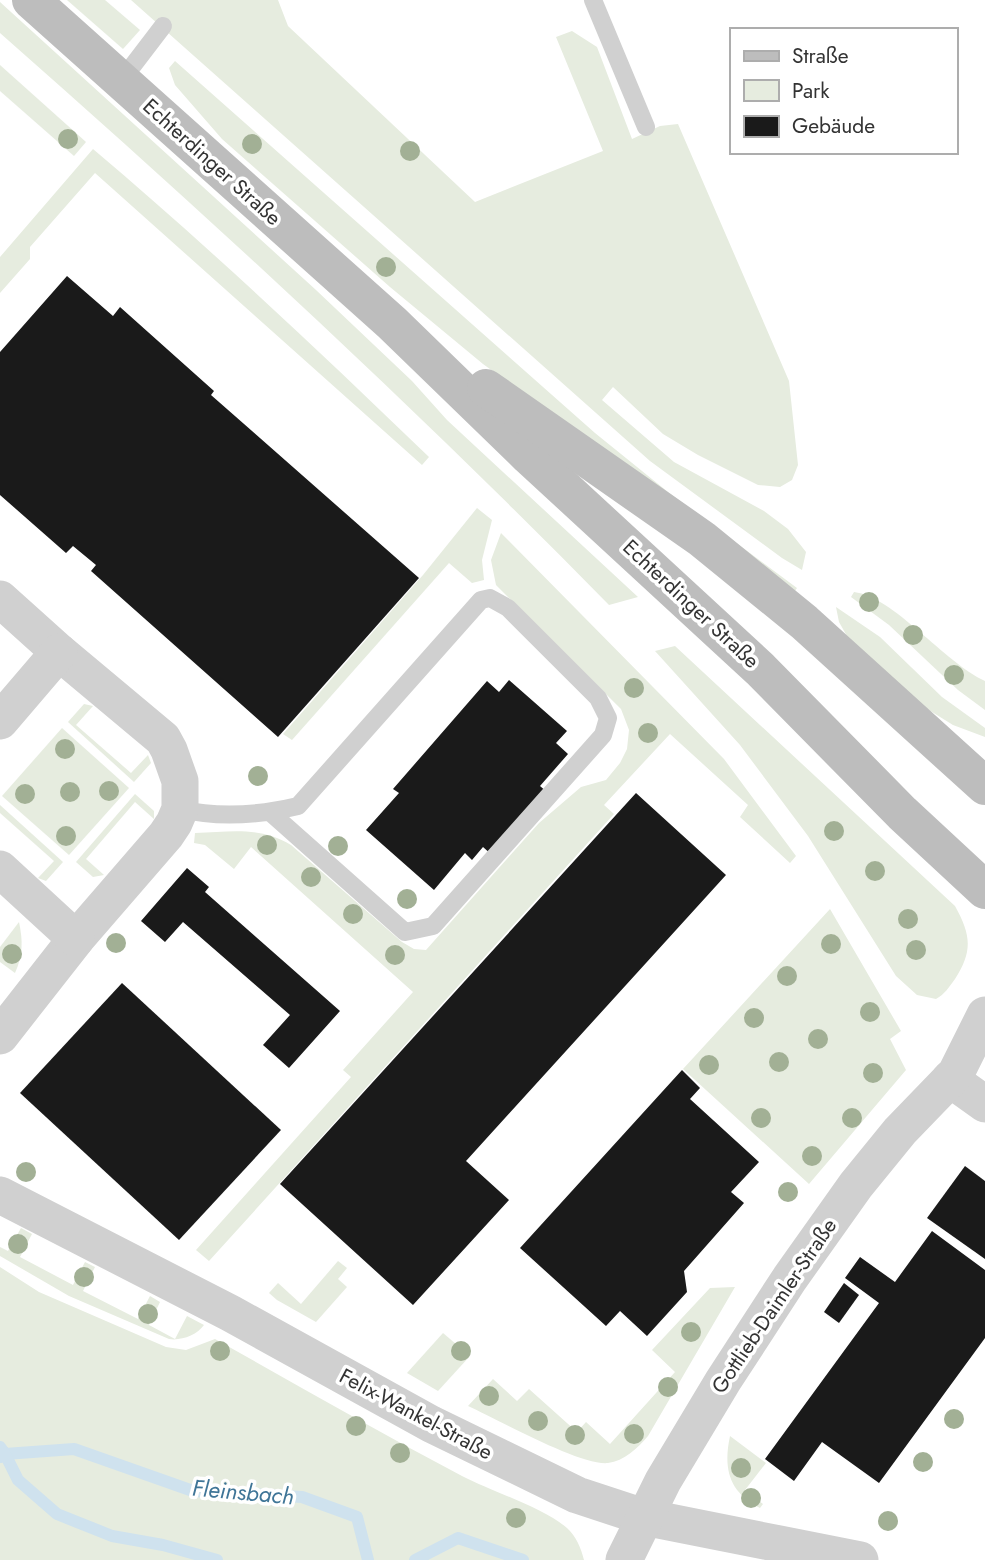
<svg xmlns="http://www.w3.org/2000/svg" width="985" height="1560" font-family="Jost,sans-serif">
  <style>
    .green { fill: #e6ecdf }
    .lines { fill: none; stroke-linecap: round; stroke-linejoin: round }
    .stream { stroke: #cfe2ee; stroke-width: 12 }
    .building { fill: #1a1a1a }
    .lane { stroke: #d0d0d0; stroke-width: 18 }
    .street { stroke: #d0d0d0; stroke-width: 37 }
    .secondary { stroke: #bdbdbd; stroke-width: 38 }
    .tree { fill: #a2b095 }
    .labels { text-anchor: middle; stroke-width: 7; stroke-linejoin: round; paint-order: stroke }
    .street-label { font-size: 21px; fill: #333; stroke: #fff }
    .water-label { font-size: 23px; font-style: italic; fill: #3f7597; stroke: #fff }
  </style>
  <rect width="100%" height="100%" fill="#fff"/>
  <!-- green -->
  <g class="green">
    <path d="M 67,0 L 105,0 L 140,30 L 123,49 Z"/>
    <path d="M 131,0 L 278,0 L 288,26 L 475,202 L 603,151 L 556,37 L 572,31 L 597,47 L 632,139 L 660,126 L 678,124 L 789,381 L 798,465 L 792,480 L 780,487 L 758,485 L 698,455 L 663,434 L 613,387 L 602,400 L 674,462 L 764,511 L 788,529 L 806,552 L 802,570 L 782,558 L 650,461 Z"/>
    <path d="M 0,2 L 316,290 L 412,381 L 447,420 L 638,597 L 609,605 C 414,406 209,217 0,33 Z"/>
    <path d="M 175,61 L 595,433 L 668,492 L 797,588 L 793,594 L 673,501 L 483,364 L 390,287 L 222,139 L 175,85 L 169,68 Z"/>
    <path d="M 0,65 L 86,142 L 74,156 L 0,91 Z"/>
    <path d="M 93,149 C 209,247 320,352 429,457 L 422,465 L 95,173 L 30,247 L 30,259 L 0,293 L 0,257 Z"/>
    <path d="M 477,508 L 492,520 L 482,560 L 484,580 L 472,583 L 449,563 L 292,740 L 283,734 L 423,575 Z"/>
    <path d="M 501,533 L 724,759 L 796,856 L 790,863 L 740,817 L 748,805 L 670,734 L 604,805 L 614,814 L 209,1261 L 196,1250 L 351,1077 L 343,1070 L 413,992 L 251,847 L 234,869 L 205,845 L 194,843 L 195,833 C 231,832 259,826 291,845 L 402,942 L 414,949 L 426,950 L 539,823 L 581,787 L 606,780 L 620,763 L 627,749 L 629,730 L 621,709 L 496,585 L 491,560 Z"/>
    <path d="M 854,592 C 894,597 944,662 985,681 L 985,710 L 958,690 L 889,625 L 851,597 Z"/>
    <path d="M 836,607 L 880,637 L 942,697 L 985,728 L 985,737 L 953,725 L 924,707 L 852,645 L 839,622 Z"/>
    <path d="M 675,646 L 955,906 C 971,935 973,951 955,979 C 949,987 945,994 936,999 L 917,995 L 896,976 L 808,836 L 740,745 L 655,651 Z"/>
    <path d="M 84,704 L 93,706 L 76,725 L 131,773 L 148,755 L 151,763 L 134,782 L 68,722 Z"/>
    <path d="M 62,728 L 129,788 L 69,855 L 2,796 Z"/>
    <path d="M 135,794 L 154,811 L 154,819 L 135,802 L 86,859 L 104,875 L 93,877 L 76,862 Z"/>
    <path d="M 0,805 L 63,862 L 46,881 L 38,878 L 54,861 L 0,813 Z"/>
    <path d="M 830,909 L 901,1031 L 890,1039 L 906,1070 L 809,1184 L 683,1069 Z"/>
    <path d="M 19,922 C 23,941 23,955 15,973 L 0,962 L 0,947 Z"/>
    <path d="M 21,1228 L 32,1234 L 20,1257 L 73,1285 L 85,1262 L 95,1267 L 83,1291 L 138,1319 L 150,1296 L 160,1302 L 149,1325 L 175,1339 L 187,1316 L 204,1325 C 197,1335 181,1341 169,1339 L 69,1296 L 0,1256 L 0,1247 L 8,1251 Z"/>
    <path d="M 338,1261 L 347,1268 L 338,1279 L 347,1287 L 316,1322 L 277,1300 L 269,1293 L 278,1283 L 301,1304 Z"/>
    <path d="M 0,1267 L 39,1292 L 166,1347 L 186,1350 L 215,1339 C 297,1385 379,1432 462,1476 C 491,1491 544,1508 567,1528 C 576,1536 581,1548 584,1560 L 0,1560 Z"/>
    <path d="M 735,1287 L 648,1436 C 638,1448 624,1461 608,1463 C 581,1466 497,1419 468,1406 L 493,1379 L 517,1401 L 529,1389 L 577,1432 L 586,1422 L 610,1444 L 675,1372 L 652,1350 L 710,1288 Z"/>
    <path d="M 443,1333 L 470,1356 L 438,1391 L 407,1373 Z"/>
    <path d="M 730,1436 L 766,1463 L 745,1490 L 763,1504 L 760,1508 C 729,1492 723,1469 730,1436 Z"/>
  </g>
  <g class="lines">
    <!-- stream -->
    <g class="stream">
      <path d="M 0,1447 L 5,1454 L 74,1449 L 193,1491 L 302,1497 L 357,1517 L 368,1560"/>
      <path d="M 0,1457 L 5,1454 L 18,1480 L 57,1514 L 112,1536 L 163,1545 L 217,1560"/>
      <path d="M 415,1560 L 458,1538 L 523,1560"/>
    </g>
  </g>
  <!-- building -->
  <g class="building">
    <path d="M 67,276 L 113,316 L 120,307 L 214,391 L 211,395 L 419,578 L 278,737 L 91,571 L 96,565 L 73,546 L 66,553 L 0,495 L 0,352 Z"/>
    <path d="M 509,680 L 567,731 L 556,743 L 568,754 L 540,786 L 548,793 L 493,856 L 483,847 L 472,860 L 465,853 L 434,890 L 366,830 L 399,793 L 393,789 L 487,681 L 499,692 Z"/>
    <path d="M 636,793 L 726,875 L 466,1161 L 509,1200 L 413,1305 L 280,1184 Z"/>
    <path d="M 187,868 L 209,887 L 205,892 L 340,1011 L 289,1068 L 263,1045 L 290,1015 L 183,922 L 165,942 L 141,921 Z"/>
    <path d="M 122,983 L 281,1130 L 179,1240 L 20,1093 Z"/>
    <path d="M 682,1070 L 700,1088 L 690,1099 L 759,1162 L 731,1192 L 744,1203 L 684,1271 L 687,1292 L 647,1336 L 620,1311 L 606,1326 L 520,1248 Z"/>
    <path d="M 965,1166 L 985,1181 L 985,1259 L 927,1218 Z"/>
    <path d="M 932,1231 L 985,1270 L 985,1338 L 879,1483 L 822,1442 L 794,1481 L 765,1459 L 879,1303 L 845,1278 L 860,1257 L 895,1282 Z"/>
    <path d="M 844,1283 L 859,1295 L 839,1323 L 824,1312 Z"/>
  </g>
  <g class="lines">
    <!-- lane -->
    <g class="lane">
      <path d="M 593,0 L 646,127"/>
      <path d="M 121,81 L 163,26"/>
      <path d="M 180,809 C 218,818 260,815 298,806 L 481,600 L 490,598 L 508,608 L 598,698 L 608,718 L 603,735 L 433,926 L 405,932 L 271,813"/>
    </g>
    <!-- street -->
    <g class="street">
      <path d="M 0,599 L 59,652 L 163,739 L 169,750 L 180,781 L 180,809 L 174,823 L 166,835 L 76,939 L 0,1036"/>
      <path d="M 0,721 L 59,652"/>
      <path d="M 0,869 L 76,939"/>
      <path d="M 950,1079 L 985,1104"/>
      <path d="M 0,1195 L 230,1313 L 431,1424 L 577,1495 L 644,1517 L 860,1560"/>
      <path d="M 624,1560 L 663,1481 L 723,1381 L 790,1278 L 856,1185 L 900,1131 L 956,1073 L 985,1015"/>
    </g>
    <!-- secondary -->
    <g class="secondary">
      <path d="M 31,0 L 392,323 L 529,456 L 760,669 L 902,813 L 985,890"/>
      <path d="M 486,388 L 702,539 L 804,622 L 985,786"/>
    </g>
  </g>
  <!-- trees -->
  <g class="tree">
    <circle cx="68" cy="139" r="10"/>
    <circle cx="252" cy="144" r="10"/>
    <circle cx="410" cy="151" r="10"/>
    <circle cx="386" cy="267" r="10"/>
    <circle cx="869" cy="602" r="10"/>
    <circle cx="913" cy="635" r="10"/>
    <circle cx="954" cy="675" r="10"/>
    <circle cx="634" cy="688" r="10"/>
    <circle cx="648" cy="733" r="10"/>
    <circle cx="65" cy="749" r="10"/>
    <circle cx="258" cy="776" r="10"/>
    <circle cx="109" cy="791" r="10"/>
    <circle cx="70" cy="792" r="10"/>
    <circle cx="25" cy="794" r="10"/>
    <circle cx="834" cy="831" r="10"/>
    <circle cx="66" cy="836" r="10"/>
    <circle cx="267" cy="845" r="10"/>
    <circle cx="338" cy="846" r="10"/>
    <circle cx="875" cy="871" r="10"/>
    <circle cx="311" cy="877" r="10"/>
    <circle cx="407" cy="899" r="10"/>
    <circle cx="353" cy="914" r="10"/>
    <circle cx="908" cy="919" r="10"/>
    <circle cx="116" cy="943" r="10"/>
    <circle cx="831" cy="944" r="10"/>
    <circle cx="916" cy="950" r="10"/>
    <circle cx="12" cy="954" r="10"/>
    <circle cx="395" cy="955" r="10"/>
    <circle cx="787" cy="976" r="10"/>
    <circle cx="870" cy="1012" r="10"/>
    <circle cx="754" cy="1018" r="10"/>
    <circle cx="818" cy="1039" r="10"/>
    <circle cx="779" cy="1062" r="10"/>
    <circle cx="709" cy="1065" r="10"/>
    <circle cx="873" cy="1073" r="10"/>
    <circle cx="761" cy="1118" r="10"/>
    <circle cx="852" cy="1118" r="10"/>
    <circle cx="812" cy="1156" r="10"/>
    <circle cx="26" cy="1172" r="10"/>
    <circle cx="788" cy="1192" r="10"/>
    <circle cx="18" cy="1244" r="10"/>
    <circle cx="84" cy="1277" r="10"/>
    <circle cx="148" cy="1314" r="10"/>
    <circle cx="691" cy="1332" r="10"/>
    <circle cx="220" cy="1351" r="10"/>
    <circle cx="461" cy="1351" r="10"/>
    <circle cx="668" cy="1387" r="10"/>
    <circle cx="489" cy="1396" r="10"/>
    <circle cx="954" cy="1419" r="10"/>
    <circle cx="538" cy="1421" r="10"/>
    <circle cx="356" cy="1426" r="10"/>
    <circle cx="634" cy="1434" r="10"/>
    <circle cx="575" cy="1435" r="10"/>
    <circle cx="400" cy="1453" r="10"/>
    <circle cx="923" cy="1462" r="10"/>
    <circle cx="741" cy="1468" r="10"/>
    <circle cx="751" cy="1498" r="10"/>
    <circle cx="516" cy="1518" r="10"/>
    <circle cx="888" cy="1521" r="10"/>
  </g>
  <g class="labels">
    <!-- street labels -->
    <g class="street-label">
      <text transform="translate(212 162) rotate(42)" y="7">Echterdinger Straße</text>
      <text transform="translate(691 604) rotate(43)" y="7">Echterdinger Straße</text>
      <text transform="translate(774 1306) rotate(-56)" y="7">Gottlieb-Daimler-Straße</text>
      <text transform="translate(416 1414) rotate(28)" y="7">Felix-Wankel-Straße</text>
    </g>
    <!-- water labels -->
    <g class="water-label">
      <text transform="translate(243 1492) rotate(5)" y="8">Fleinsbach</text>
    </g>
  </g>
  <!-- legend -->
  <rect x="730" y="28" width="228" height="126" fill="#ffffff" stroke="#adadad" stroke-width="2"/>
  <rect x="744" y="51" width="35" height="10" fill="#bdbdbd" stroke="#adadad" stroke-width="2"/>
  <text x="792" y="63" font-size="21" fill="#333333">Straße</text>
  <rect x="744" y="80" width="35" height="21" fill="#e6ecdf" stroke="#adadad" stroke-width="2"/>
  <text x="792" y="98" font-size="21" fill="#333333">Park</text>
  <rect x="744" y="116" width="35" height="21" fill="#1a1a1a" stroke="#adadad" stroke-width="2"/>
  <text x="792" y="133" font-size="21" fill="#333333">Gebäude</text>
</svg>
